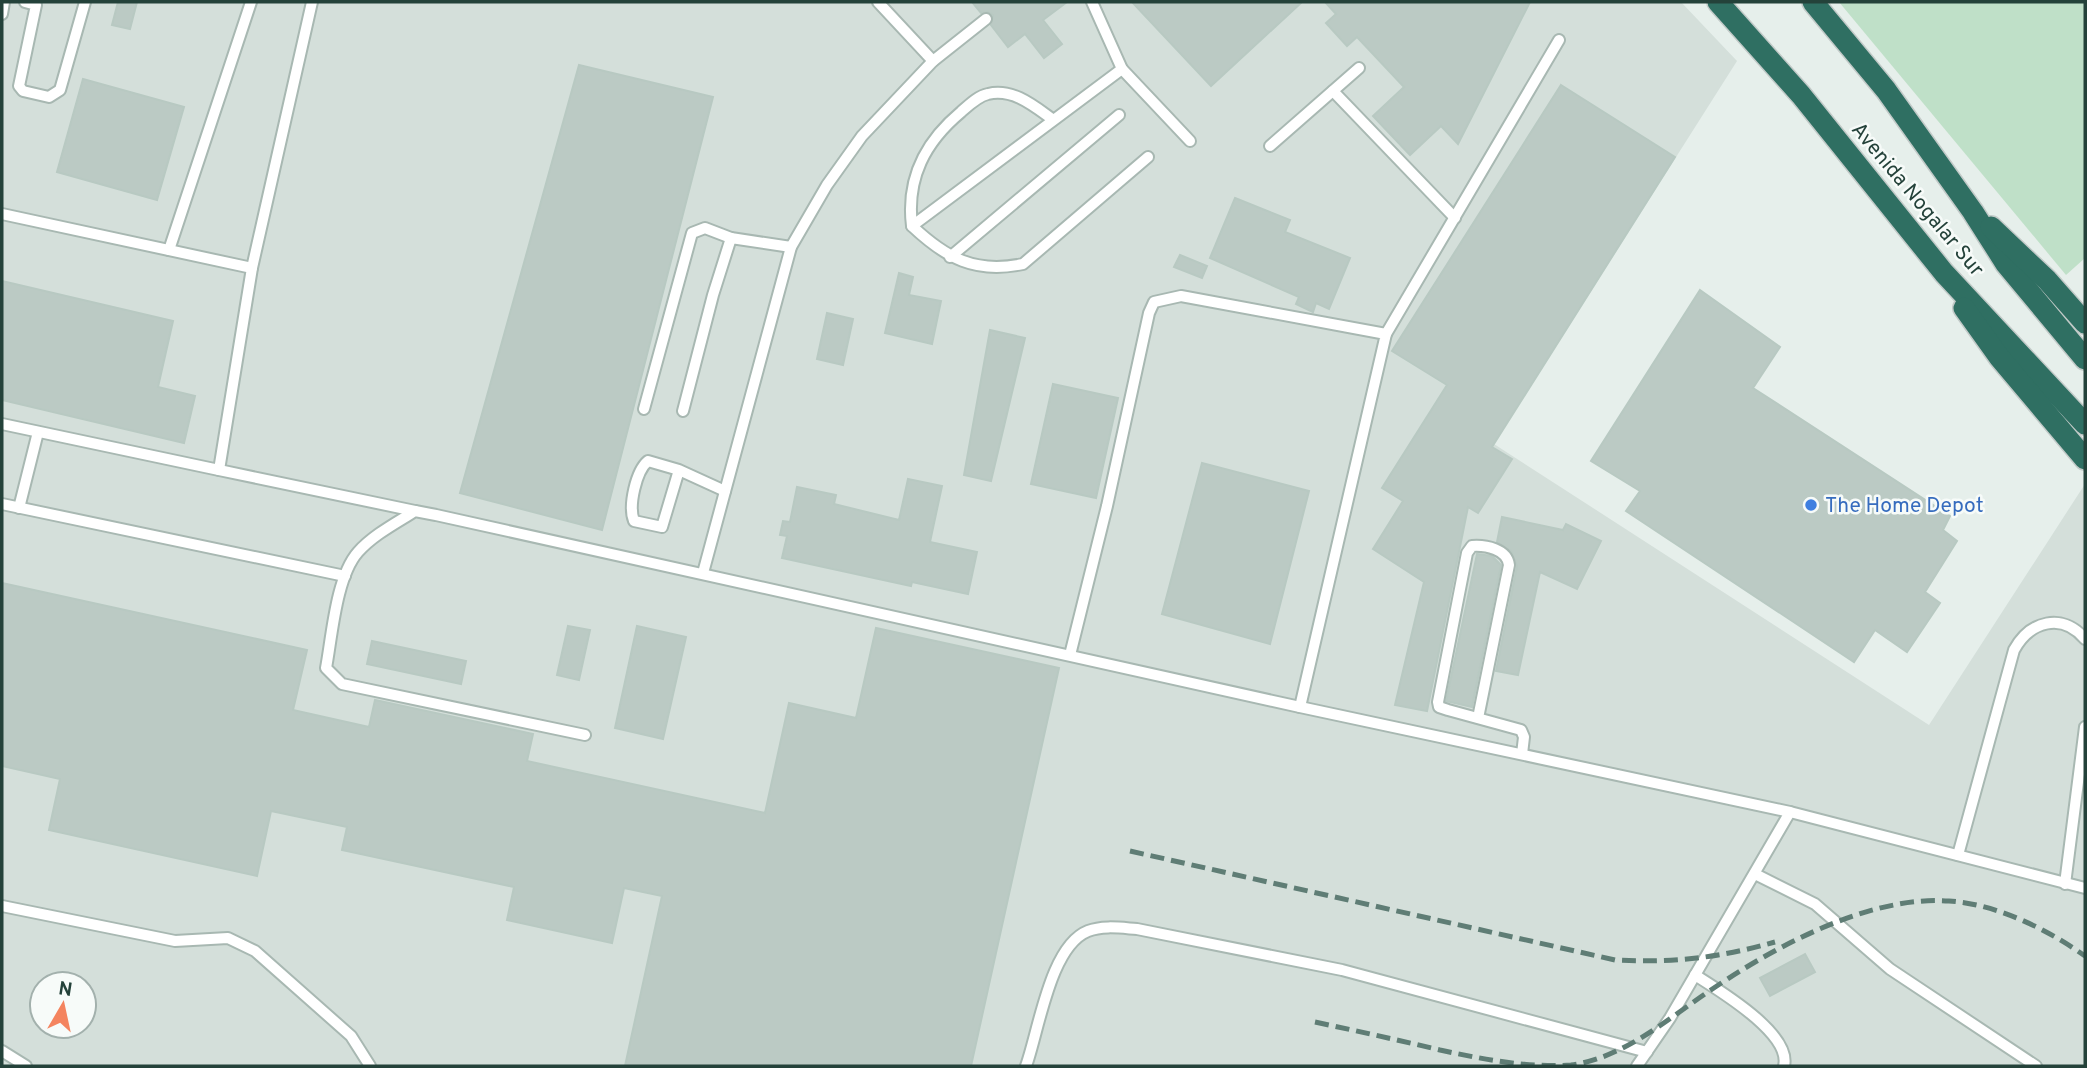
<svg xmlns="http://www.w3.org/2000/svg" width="2087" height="1068" font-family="Overpass,sans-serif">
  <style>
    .built { fill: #d4dfda; fill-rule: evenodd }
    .green { fill: #bfe0c8 }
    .building { fill: #bbcac4; stroke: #b8c9c2; stroke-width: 2 }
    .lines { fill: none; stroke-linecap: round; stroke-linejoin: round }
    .lane-casing { stroke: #a8b8b2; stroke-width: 14 }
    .highway-casing { stroke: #c2cac8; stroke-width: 24 }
    .lane { stroke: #fff; stroke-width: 10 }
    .highway { stroke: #2f6f62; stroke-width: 21 }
    .rail { stroke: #5f7d75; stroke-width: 5; stroke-dasharray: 14 7; stroke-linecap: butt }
    .shop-dot { fill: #3f7fe0; stroke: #f7fbf9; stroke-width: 2.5 }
    .labels { text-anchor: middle; stroke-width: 5; stroke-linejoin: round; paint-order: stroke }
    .street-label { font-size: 21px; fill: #24423a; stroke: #f7fbf9 }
    .shop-label { font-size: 21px; fill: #366cbe; stroke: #f7fbf9; text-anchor: start }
  </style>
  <rect width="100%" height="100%" fill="#e6efeb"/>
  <!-- built -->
  <path class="built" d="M 2,2 L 1681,2 L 1737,61 L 1494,444 L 1929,725 L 2085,484 L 2085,1066 L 2,1066 ZM 42,984 L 84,984 L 84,1026 L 42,1026 Z"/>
  <!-- green -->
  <path class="green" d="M 1839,2 L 2085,2 L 2085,258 L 2066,275 Z"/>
  <!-- building -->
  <g class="building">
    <path d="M 118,2 L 137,2 L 130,29 L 112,25 Z"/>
    <path d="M 972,2 L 1067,2 L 1043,20 L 1062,44 L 1044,58 L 1025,34 L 1008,47 L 991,25 L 993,15 L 988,12 L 981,13 Z"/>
    <path d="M 1132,2 L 1302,2 L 1211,86 Z"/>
    <path d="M 1325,2 L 1530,2 L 1458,144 L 1441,126 L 1410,155 L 1373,116 L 1404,87 L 1357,37 L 1347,46 L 1326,23 L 1336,14 Z"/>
    <path d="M 579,65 L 713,97 L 602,530 L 460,493 Z"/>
    <path d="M 83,79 L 184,107 L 157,200 L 57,172 Z"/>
    <path d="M 1561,85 L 1675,157 L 1492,447 L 1512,459 L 1478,513 L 1468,507 L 1427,711 L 1395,705 L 1424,582 L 1373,549 L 1403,501 L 1382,488 L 1447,385 L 1392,351 Z"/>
    <path d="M 1235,198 L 1290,220 L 1285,232 L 1350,258 L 1329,309 L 1316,303 L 1313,312 L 1296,304 L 1299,297 L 1210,258 Z"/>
    <path d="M 1180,255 L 1207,266 L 1202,278 L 1174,267 Z"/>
    <path d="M 899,273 L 913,277 L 909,295 L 941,301 L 932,344 L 885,333 Z"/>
    <path d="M 2,281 L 173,321 L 158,387 L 195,396 L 184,443 L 2,400 Z"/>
    <path d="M 1700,290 L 1780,347 L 1753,388 L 1950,516 L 1943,530 L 1957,541 L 1925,592 L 1940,603 L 1907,652 L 1875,630 L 1854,662 L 1626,511 L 1640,491 L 1591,461 Z"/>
    <path d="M 827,313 L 853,319 L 843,365 L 817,359 Z"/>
    <path d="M 990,330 L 1025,338 L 991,481 L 964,475 Z"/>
    <path d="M 1053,384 L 1118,398 L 1096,498 L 1031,484 Z"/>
    <path d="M 1202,463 L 1309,491 L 1270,644 L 1162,614 Z"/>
    <path d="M 908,479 L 942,486 L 930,542 L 977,552 L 968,594 L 912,582 L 911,586 L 782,558 L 787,536 L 780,535 L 783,521 L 790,522 L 797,487 L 836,495 L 834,504 L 899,520 Z"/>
    <path d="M 1502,517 L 1563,530 L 1566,524 L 1601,541 L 1577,589 L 1540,572 L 1518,675 L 1496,671 L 1517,566 L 1511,551 L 1497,542 Z"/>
    <path d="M 1477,554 L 1492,556 L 1501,565 L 1472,707 L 1446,701 Z"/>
    <path d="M 2,583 L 307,650 L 293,710 L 369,727 L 375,700 L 533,734 L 527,761 L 765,813 L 789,703 L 856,718 L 876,628 L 1059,668 L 971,1066 L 625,1066 L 662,896 L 624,888 L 612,943 L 507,920 L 514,887 L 342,850 L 347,827 L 271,811 L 257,876 L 49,830 L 60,779 L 2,766 Z"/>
    <path d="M 568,626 L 590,630 L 579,680 L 557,675 Z"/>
    <path d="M 637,626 L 686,637 L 663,739 L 615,728 Z"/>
    <path d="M 372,641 L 466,661 L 461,684 L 367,664 Z"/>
    <path d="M 1805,954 L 1815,972 L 1770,996 L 1760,978 Z"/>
  </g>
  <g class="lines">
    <!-- lane casing -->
    <g class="lane-casing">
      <g id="lane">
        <path d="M 25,2 L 36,5 L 19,86 L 23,91 L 49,97 L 60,90 L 85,2"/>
        <path d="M 878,2 L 933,61"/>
        <path d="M 1092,2 L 1122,69 L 1190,141"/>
        <path d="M 2,14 L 4,2"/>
        <path d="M 1333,91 L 1455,218"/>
        <path d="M 1052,119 C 1034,106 1013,88 988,94 C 978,96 969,105 961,112 C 925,142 906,178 912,226 C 946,258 975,274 1023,264 L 1148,157"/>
        <path d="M 1270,146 L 1359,68"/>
        <path d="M 2,214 L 252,268"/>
        <path d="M 912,226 L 1122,69"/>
        <path d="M 169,250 L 251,2"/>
        <path d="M 950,257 L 1119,115"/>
        <path d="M 1386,334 L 1559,40"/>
        <path d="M 644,409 L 692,233 L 705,228 L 731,238"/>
        <path d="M 683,411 L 713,295 L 731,238 L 791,247"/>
        <path d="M 2,424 L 219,470 L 252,268 L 312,2"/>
        <path d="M 219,470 L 415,511"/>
        <path d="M 679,470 L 662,527 L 634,521 C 628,506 636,471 648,461 L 679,470 L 725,491"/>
        <path d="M 2,504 L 345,576"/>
        <path d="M 19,508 L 38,432"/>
        <path d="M 703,573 L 791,247 L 827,185 L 862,136 L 933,61 L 986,19"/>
        <path d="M 1070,655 L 1107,506 L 1149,313 L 1154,302 L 1181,296 L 1386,334 L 1300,707"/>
        <path d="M 1478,718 L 1509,565 C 1507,549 1486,545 1472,546 L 1467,553 L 1438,702 L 1439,707 L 1448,710 L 1521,730 L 1524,737 L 1522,754"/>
        <path d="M 585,735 L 342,684 L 326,668 C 332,636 336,577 358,552 C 373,535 396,523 415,511 L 436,515 L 1300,707 L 1790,812 L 2085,888"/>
        <path d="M 1958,855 L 2014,650 C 2030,621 2062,612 2085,639"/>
        <path d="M 1755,874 L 1815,904 L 1890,969 L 2036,1066"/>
        <path d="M 2065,884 L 2085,727"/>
        <path d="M 2,906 L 175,941 L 228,938 L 255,951 L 351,1036 L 370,1066"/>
        <path d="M 1695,975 C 1720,991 1792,1034 1784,1066"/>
        <path d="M 2,1051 L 26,1066"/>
        <path d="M 1026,1066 C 1039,1030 1050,946 1088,931 C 1103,925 1122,928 1137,929 L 1342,970 L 1647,1052"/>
        <path d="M 1637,1066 L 1670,1018 L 1790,812"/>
      </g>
    </g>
    <!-- highway casing -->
    <g class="highway-casing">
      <g id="highway">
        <path d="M 1718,2 L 1801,95 L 1944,273 L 2085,424"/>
        <path d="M 1813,2 L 1886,90 L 1973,212 L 2006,264 L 2085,359"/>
        <path d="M 1991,227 L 2047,280 L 2085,323"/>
        <path d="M 1964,308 L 1999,357 L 2085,459"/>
      </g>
    </g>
    <!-- lane -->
    <use href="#lane" class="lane"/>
    <!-- highway -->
    <use href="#highway" class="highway"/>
    <!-- rail -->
    <g class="rail">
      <path d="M 1130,851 L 1615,960 C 1674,963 1718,958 1775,942"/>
      <path d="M 1315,1022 C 1357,1031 1398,1040 1440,1050 C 1482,1059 1527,1068 1571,1065 C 1622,1058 1664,1022 1705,994 C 1770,949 1868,895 1949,901 C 1996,904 2047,929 2085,956"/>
    </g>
  </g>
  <!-- markers -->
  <circle class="shop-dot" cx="1811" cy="505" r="7"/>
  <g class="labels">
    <!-- street labels -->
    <g class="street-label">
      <text transform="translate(1918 199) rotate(50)" y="7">Avenida Nogalar Sur</text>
    </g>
    <!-- shop labels -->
    <g class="shop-label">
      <text x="1825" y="512">The Home Depot</text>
    </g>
  </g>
  <!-- border -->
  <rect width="2087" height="1068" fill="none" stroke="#24423a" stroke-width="7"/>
  <!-- north arrow -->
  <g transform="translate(63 1005) rotate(9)"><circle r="33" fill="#f7fbf9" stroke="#a3b1ad" stroke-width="2"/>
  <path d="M0-5L12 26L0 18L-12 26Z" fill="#f4845f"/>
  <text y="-10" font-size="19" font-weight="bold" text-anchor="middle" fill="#24423a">N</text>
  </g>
</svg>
